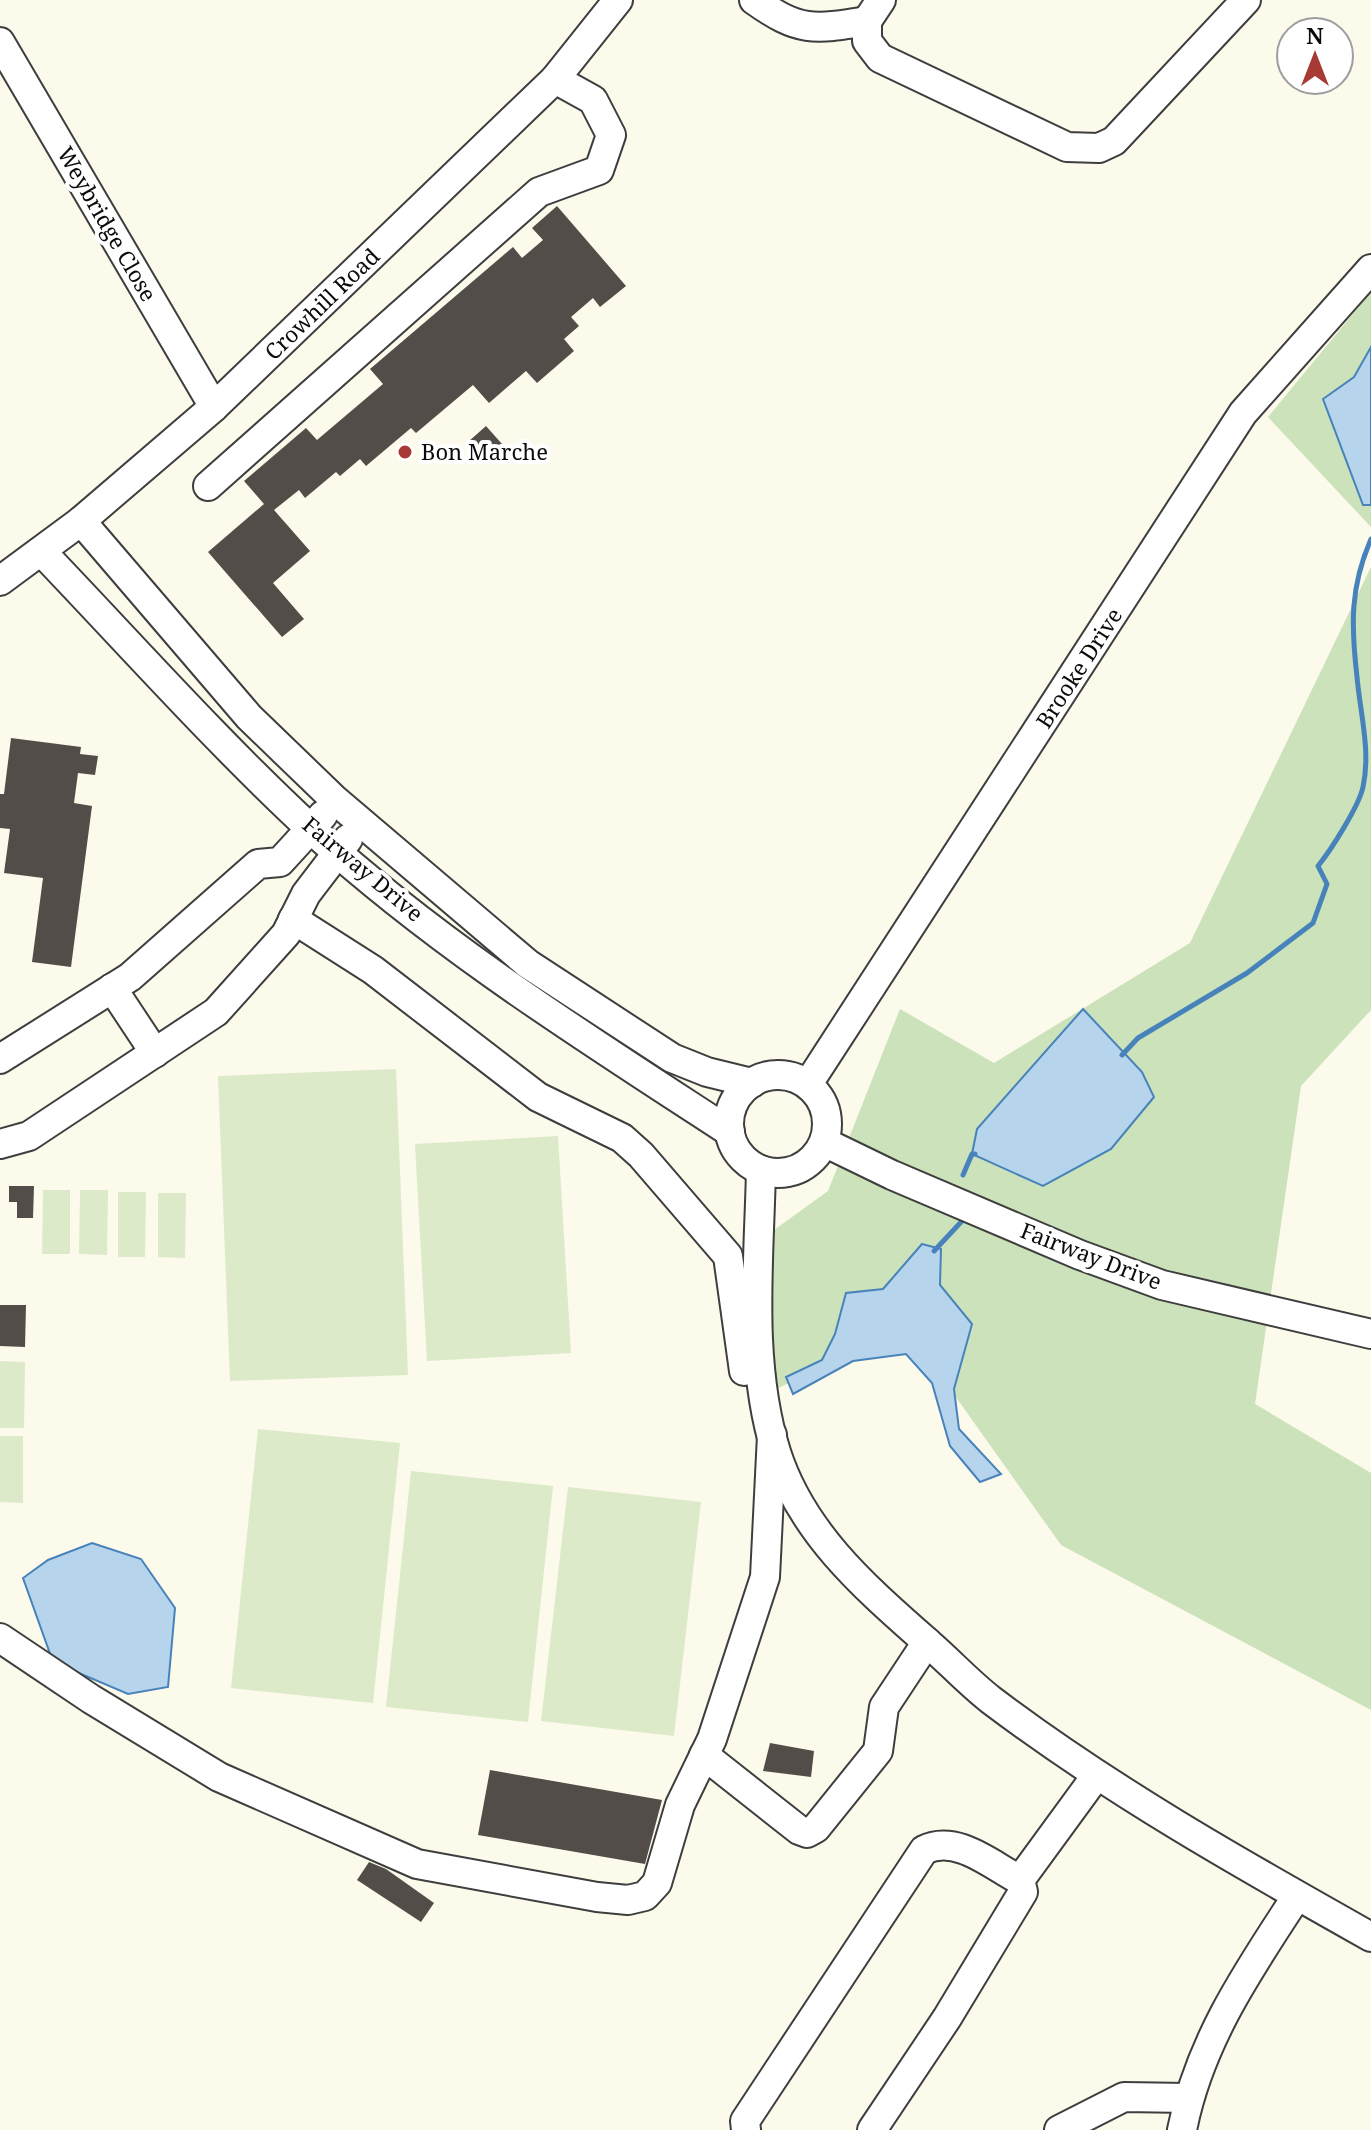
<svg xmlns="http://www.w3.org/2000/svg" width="1371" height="2130" font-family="'Noto Serif',serif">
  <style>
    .green { fill: #cbe2ba }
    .pitch { fill: #ddeaca }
    .water { fill: #b7d4ed; stroke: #4783ba; stroke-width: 2 }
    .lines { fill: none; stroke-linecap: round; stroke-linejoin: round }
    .stream { stroke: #4783ba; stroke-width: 5 }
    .building { fill: #524d49 }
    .minor-casing { stroke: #3e3e3e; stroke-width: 32 }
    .minor { stroke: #fff; stroke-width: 28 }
    .poi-dot { fill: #a83a36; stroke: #fff; stroke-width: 3 }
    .labels { text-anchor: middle; stroke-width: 8; stroke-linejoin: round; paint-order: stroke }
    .street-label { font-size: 22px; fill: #0b0b0b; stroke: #fff }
    .poi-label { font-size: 22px; fill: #0b0b0b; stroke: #fff; text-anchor: start }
  </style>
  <rect width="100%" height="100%" fill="#fcfaeb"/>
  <!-- green -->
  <g class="green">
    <path d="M 1371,292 L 1371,527 L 1268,417 Z"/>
    <path d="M 1371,567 L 1371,1010 L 1301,1086 L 1255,1404 L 1371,1473 L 1371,1710 L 1061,1545 L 926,1355 L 879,1341 L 774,1390 L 763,1299 L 774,1230 L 828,1191 L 900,1009 L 994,1063 L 1190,943 Z"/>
  </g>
  <!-- pitch -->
  <g class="pitch">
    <path d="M 396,1069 L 408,1375 L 230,1381 L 218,1076 Z"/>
    <path d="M 558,1136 L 571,1353 L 427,1361 L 415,1144 Z"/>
    <path d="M 43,1190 L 70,1190 L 70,1254 L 42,1254 Z"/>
    <path d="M 80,1190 L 108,1190 L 107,1255 L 79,1254 Z"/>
    <path d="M 118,1192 L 146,1192 L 145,1257 L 118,1257 Z"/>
    <path d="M 158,1193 L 186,1193 L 185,1258 L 158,1257 Z"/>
    <path d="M 0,1361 L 25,1362 L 24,1428 L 0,1428 Z"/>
    <path d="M 258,1429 L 400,1443 L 373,1703 L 231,1688 Z"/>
    <path d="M 0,1436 L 23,1436 L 23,1503 L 0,1502 Z"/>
    <path d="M 411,1471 L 553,1486 L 528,1722 L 386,1707 Z"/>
    <path d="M 568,1487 L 701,1502 L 674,1736 L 541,1721 Z"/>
  </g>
  <!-- water -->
  <g class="water">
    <path d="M 1371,347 L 1371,505 L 1363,505 L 1323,399 L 1354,377 Z"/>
    <path d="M 1083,1009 L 1142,1072 L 1154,1097 L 1111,1149 L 1043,1186 L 972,1154 L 977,1129 Z"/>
    <path d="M 922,1244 L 941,1249 L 940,1285 L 972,1324 L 954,1389 L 959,1429 L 1001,1474 L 980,1482 L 950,1446 L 932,1383 L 906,1354 L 853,1361 L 793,1394 L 786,1377 L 822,1360 L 835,1334 L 846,1293 L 883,1289 Z"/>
    <path d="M 92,1543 L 141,1559 L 175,1608 L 168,1687 L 128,1694 L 53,1662 L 23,1578 L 48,1560 Z"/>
  </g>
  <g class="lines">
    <!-- stream -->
    <g class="stream">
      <path d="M 1122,1055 L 1138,1038 L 1247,973 L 1313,923 L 1327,884 L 1318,866 C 1331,850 1359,806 1363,787 C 1371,751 1360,712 1357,677 C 1351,625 1350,587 1371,539"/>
      <path d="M 963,1175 L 972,1154 L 975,1154"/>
      <path d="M 934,1251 L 962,1221"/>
    </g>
  </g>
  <!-- building -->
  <g class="building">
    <path d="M 557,206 L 626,286 L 600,307 L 593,298 L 571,317 L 579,326 L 564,339 L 574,351 L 537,383 L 526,371 L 489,403 L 473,385 L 416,433 L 411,428 L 366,466 L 360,459 L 340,476 L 336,472 L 305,498 L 299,490 L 274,510 L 310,551 L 273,583 L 304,619 L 282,637 L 208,552 L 264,504 L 244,481 L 306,428 L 317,440 L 383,384 L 370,369 L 513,247 L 522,258 L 543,240 L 532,228 Z"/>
    <path d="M 486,426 L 502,444 L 483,460 L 468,442 Z"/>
    <path d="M 11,738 L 81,747 L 80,754 L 98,756 L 95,775 L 78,773 L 74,803 L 92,806 L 71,967 L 32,962 L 43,878 L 4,873 L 10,829 L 0,828 L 0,794 L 4,794 Z"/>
    <path d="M 9,1186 L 34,1186 L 33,1218 L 17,1218 L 17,1202 L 9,1202 Z"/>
    <path d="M 0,1305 L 26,1305 L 25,1347 L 0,1346 Z"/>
    <path d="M 770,1743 L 814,1751 L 811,1777 L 763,1771 Z"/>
    <path d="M 490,1770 L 662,1800 L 645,1864 L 478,1835 Z"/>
    <path d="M 369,1862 L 386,1869 L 434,1903 L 421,1922 L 357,1880 Z"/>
  </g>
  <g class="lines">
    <!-- minor casing -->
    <g class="minor-casing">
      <g id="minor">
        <path d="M 754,0 C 799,32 813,30 867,21 L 867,41 L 880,58 L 1067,147 L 1099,148 L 1114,141 L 1246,0"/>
        <path d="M 867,21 L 881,0"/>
        <path d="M 0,42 L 214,407"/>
        <path d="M 208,486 L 539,192 L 599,170 L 611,135 L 593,100 L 555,79"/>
        <path d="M 81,521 L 249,717 L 335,800 L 528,964 L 672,1058 L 707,1072 L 752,1083"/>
        <path d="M 41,551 C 130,644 217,742 312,830 C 439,946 586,1038 730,1132"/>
        <path d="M 0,581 L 81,521 L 214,407 L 555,79 L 618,0"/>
        <path d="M 293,919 L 373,970 L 538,1097 L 622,1138 L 641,1155 L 728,1256 L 744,1371"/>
        <path d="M 112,988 L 155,1053"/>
        <path d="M 0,1059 L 130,977 L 258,864 L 280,862 L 323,815"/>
        <circle cx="778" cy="1124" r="49"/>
        <path d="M 808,1084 L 1243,413 L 1371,269"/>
        <path d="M 824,1142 L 892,1175 L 1080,1255 L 1162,1285 L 1371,1334"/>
        <path d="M 0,1144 L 29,1136 L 216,1012 L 286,934 L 306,894 L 348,839"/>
        <path d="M 761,1170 C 759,1263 748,1362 776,1452 C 802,1534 867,1589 928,1643 C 950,1662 969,1683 991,1700 C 1110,1790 1241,1864 1371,1937"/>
        <path d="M 0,1638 L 91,1699 L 219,1777 L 417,1864 L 597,1897 L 628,1900 L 645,1896 L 657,1883 L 680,1805 L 712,1739 L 765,1577 L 772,1435"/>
        <path d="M 704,1755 L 799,1830 L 807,1833 L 816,1828 L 878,1751 L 884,1707 L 927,1642"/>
        <path d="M 1020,1880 L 1096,1776"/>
        <path d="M 746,2130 L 745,2121 L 924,1850 C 957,1834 991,1865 1020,1880 L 1023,1892 L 947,2018 L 872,2130"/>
        <path d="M 1059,2130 L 1124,2097 L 1188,2098"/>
        <path d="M 1182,2130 C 1199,2042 1249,1969 1297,1896"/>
      </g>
    </g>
    <!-- minor -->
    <use href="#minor" class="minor"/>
  </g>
  <!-- markers -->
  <circle class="poi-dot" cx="405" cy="452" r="8"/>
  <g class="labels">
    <!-- street labels -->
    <g class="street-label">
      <text transform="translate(107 224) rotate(60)" y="8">Weybridge Close</text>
      <text transform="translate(322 304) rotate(-44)" y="8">Crowhill Road</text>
      <text transform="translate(1079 668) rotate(-57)" y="8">Brooke Drive</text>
      <text transform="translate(363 869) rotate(40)" y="8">Fairway Drive</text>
      <text transform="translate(1091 1256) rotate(21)" y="8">Fairway Drive</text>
    </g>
    <!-- poi labels -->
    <g class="poi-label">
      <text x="421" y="460">Bon Marche</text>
    </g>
  </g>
  <!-- north arrow -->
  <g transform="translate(1315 56)"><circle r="38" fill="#ffffff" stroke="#9d9d9d" stroke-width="2"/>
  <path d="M0-6L14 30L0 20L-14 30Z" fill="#a83a36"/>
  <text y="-12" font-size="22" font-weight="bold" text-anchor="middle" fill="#0b0b0b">N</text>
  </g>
</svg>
